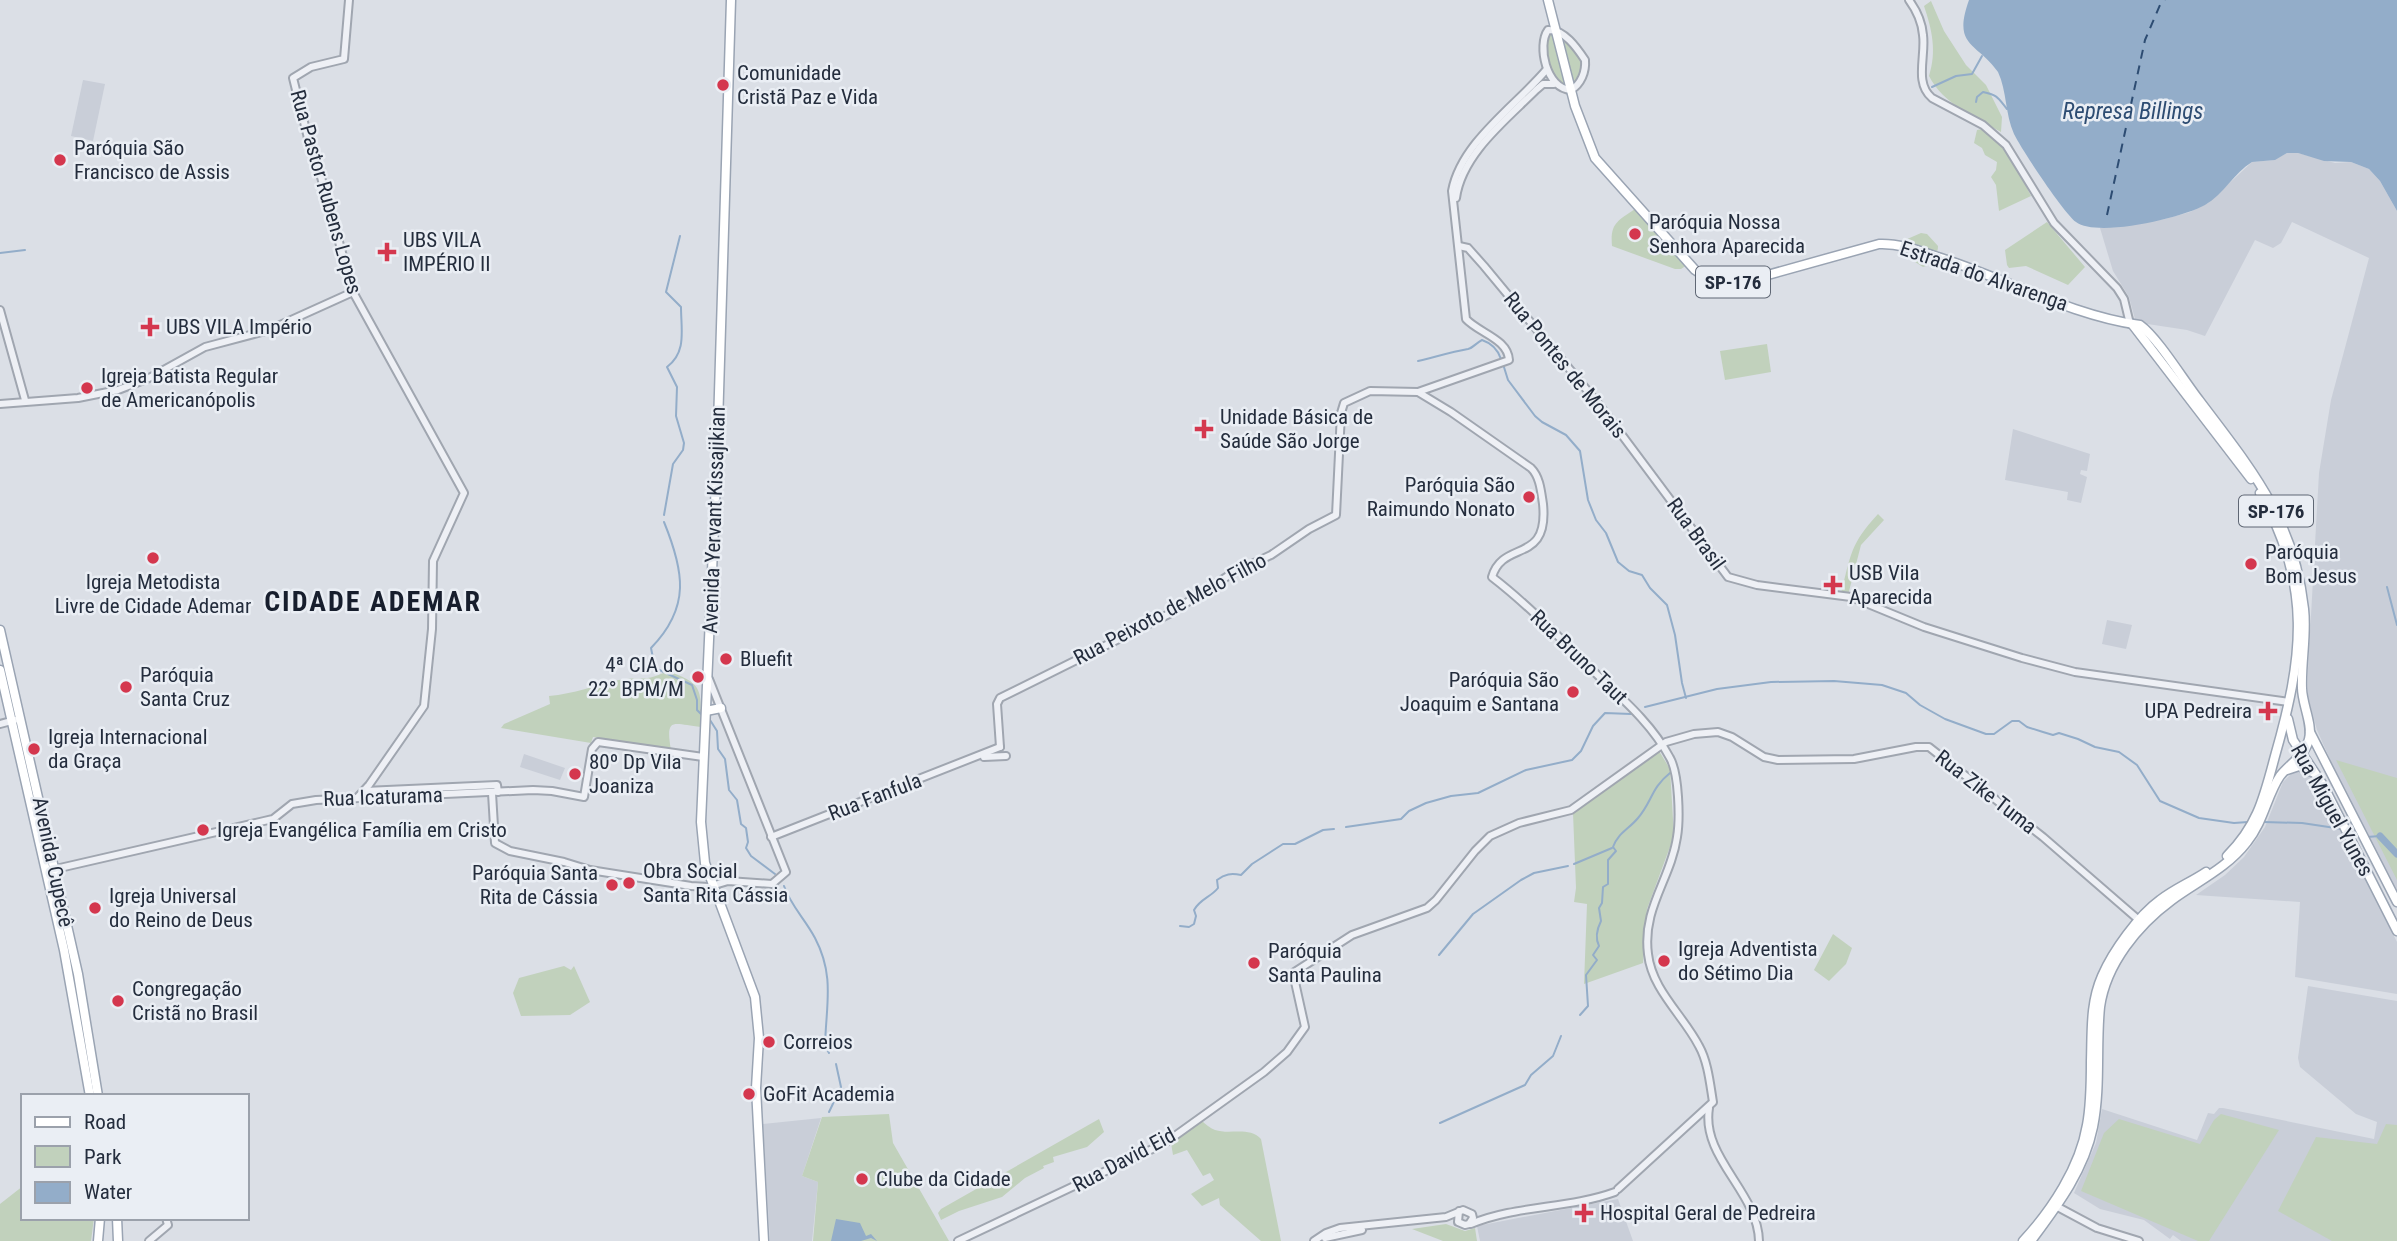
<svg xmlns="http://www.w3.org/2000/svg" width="2397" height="1241" font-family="'Roboto Condensed',sans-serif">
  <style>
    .built { fill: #c9ced8 }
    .green { fill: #c1d1bc }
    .water { fill: #93adc9 }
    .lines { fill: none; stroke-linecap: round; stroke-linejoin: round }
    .stream { stroke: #93adc9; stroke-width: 2 }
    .river { stroke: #93adc9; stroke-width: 7 }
    .ferry { stroke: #2d4c72; stroke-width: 2; stroke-dasharray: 9 7; stroke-linecap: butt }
    .minor-casing { stroke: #a0a6b0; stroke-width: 10 }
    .major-casing { stroke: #9aa4b3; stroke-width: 11 }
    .minor { stroke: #eef0f5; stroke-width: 6 }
    .major { stroke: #fff; stroke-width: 8 }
    .poi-dot { fill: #d4374e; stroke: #eaeef4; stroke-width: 2.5 }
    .labels { text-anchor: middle; stroke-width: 5; stroke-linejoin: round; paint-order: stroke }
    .shield { fill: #eaeef4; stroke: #5f6774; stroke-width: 2 }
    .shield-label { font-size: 19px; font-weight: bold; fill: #242d3d }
    .poi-label { font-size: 21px; fill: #242d3d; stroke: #eaeef4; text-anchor: start }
    .street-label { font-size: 21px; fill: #242d3d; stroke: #eaeef4 }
    .water-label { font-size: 23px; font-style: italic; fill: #2d4c72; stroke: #eaeef4 }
    .district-label { font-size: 28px; font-weight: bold; letter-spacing: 2px; fill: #171e2d; stroke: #eaeef4 }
  </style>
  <rect width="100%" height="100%" fill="#dbdfe6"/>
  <!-- built -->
  <g class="built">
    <path d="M 83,80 L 105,84 L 93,141 L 71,136 Z"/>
    <path d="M 2287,153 L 2298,153 L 2335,163 L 2351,162 L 2369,169 L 2380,181 L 2397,211 L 2397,892 L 2332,764 L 2317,730 L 2308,697 L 2308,669 L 2319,473 L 2331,400 L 2369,258 L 2292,222 L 2281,243 L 2273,248 L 2255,240 L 2205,336 L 2187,330 L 2141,323 L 2135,319 L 2129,297 L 2113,271 L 2100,228 L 2165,219 L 2190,212 L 2208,203 L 2252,162 L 2274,160 Z"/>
    <path d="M 2013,429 L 2090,454 L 2087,471 L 2081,470 L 2080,474 L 2087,477 L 2081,503 L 2067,500 L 2068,492 L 2005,480 Z"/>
    <path d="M 2107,620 L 2132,625 L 2126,649 L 2102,644 Z"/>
    <path d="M 524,754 L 565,768 L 560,780 L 520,767 Z"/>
    <path d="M 2298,771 L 2314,777 L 2397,942 L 2397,994 L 2295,977 L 2300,902 L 2196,895 L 2225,875 L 2244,857 L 2265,827 L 2283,782 L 2293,772 Z"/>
    <path d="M 2308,986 L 2397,1001 L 2397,1241 L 2181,1241 L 2173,1235 L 2170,1239 L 2144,1220 L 2100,1209 L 2074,1193 L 2096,1143 L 2102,1109 L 2197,1140 L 2208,1113 L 2214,1114 L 2219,1108 L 2223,1108 L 2374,1139 L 2377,1122 L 2356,1114 L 2300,1067 L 2298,1058 Z"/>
    <path d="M 821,1118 L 802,1176 L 818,1182 L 812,1241 L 770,1241 L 763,1124 Z"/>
    <path d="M 1618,1199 L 1633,1241 L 1480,1241 L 1477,1226 Z"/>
  </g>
  <!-- green -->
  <g class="green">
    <path d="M 1931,1 L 1944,31 L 1966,65 L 1986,85 L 2002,117 L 2001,132 C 1975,117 1943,104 1929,76 C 1937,51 1932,30 1924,6 Z"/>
    <path d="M 1549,33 L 1564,37 L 1584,60 L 1575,83 L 1563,88 C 1552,76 1541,48 1549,33 Z"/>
    <path d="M 1982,129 C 2007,147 2018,169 2031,196 L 1999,211 L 1996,185 L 1991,177 L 1996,170 L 1997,162 L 1985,155 L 1982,148 L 1974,143 L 1977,130 Z"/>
    <path d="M 1635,209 L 1687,265 L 1681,269 L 1675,269 L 1612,246 C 1610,224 1617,221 1635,209 Z"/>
    <path d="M 2047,222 L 2085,267 L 2068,285 L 2026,266 L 2009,268 L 2007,265 L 2005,250 Z"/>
    <path d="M 1921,233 L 1927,234 L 1938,246 C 1938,255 1932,265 1923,267 L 1909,258 L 1901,245 L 1905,240 Z"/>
    <path d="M 1767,344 L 1771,372 L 1725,380 L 1720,351 Z"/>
    <path d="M 1878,514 L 1884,520 L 1861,545 L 1848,595 L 1841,593 C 1851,555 1850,544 1878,514 Z"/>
    <path d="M 667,671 C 706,684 700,691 701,727 C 673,724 665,716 671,750 L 593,737 L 591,743 L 501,728 L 504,724 L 550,704 L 549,696 C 574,694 595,685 619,680 C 641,676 644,683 667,671 Z"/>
    <path d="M 1659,751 L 1670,769 L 1674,836 L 1647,909 L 1643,963 L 1584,984 L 1587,904 L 1574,902 L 1576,888 L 1573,813 Z"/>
    <path d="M 2336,760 L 2397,778 L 2397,880 Z"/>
    <path d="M 1833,934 L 1852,948 L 1846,964 L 1829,981 L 1814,970 Z"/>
    <path d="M 564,966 L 571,970 L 574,966 L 590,1002 L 570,1015 L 521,1016 L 513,993 L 519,978 Z"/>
    <path d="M 889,1114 L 893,1143 L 949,1241 L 813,1241 L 818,1182 L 802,1176 L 822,1117 Z"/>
    <path d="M 2221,1114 L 2279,1130 L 2209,1241 L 2198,1241 L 2081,1191 L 2104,1133 L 2119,1119 L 2200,1144 L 2214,1120 Z"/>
    <path d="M 1099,1119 L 1104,1132 L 1087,1147 L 1053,1157 L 1054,1162 L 1043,1166 L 1044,1168 L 1025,1178 L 1002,1197 L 959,1211 L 941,1220 L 938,1213 L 941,1209 Z"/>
    <path d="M 1201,1120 C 1205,1124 1210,1128 1215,1130 C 1230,1135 1249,1126 1261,1139 L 1281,1241 L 1261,1241 L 1220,1205 L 1219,1198 L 1202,1206 L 1191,1194 L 1214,1180 L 1210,1173 L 1203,1176 L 1187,1150 L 1173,1155 L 1171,1143 Z"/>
    <path d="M 2386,1124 L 2397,1125 L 2397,1241 L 2332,1241 L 2278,1211 L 2316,1137 L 2377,1144 Z"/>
    <path d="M 23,1186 L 23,1218 L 94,1218 L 91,1241 L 0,1241 L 0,1204 Z"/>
    <path d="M 1446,1224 L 1465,1231 L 1475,1228 L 1477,1241 L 1443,1241 L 1412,1229 Z"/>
  </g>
  <!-- water -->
  <g class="water">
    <path d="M 1969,0 L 2397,0 L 2397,211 L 2380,181 L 2369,169 L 2351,162 L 2324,161 L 2298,153 L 2287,153 L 2275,160 L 2252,162 C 2234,173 2224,194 2205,205 C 2182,218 2097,238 2076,222 C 2063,212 2022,150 2014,134 C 2005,114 2007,91 1998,72 C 1977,42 1952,47 1969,0 Z"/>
    <path d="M 836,1219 L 860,1223 L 866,1236 L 871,1234 L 877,1241 L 871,1238 L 861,1241 L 831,1241 Z"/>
  </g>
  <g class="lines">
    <!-- stream -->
    <g class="stream">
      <path d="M 1932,87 L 1956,76 L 1972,74 L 1982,56"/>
      <path d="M 1976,102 L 1977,97 L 1983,92 C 1998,95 1998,98 2007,109"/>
      <path d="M 0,253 L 25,250"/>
      <path d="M 1418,361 C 1435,357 1451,352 1468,349 C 1473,348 1476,343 1482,340 C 1491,343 1498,350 1501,359"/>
      <path d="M 1503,364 L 1508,380 L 1535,416 L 1542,422 L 1566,435 L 1580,451 L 1588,500 L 1596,520 L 1606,533 L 1618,562 L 1629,571 L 1642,575 L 1650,588 L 1667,605 L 1675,635 L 1682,683 L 1686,698"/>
      <path d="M 664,515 L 673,464 L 683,450 L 684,443 L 676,416 L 677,387 L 667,367 C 687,352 681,330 681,307 L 666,292 L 680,236"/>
      <path d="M 664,522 C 684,571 691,607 651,648 L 655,668 L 692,685 L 697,700 L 697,710 L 701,714"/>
      <path d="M 2387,587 L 2397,625"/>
      <path d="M 1645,707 L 1717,689 L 1771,682 L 1834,681 L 1882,685 L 1906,693 L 1920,705 L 1945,719 L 1986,734 L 1994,734 L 2012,721 L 2019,721 L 2027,727 L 2043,732 L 2053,735 L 2059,733 L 2078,739 L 2095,747 L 2119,752 L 2137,765 L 2160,801 L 2199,818 L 2234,823 L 2248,822"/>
      <path d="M 710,720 L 717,731 L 718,749 L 725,759 L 729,790 L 737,800 L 741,824 L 746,828 L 748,842 L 746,848 L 751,856 L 775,874"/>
      <path d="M 2264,822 L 2302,823 L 2342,829"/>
      <path d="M 1346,827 L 1401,819 L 1409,811 L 1426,803 L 1451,796 L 1478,793 L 1526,770 L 1572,760 L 1581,751 L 1593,726 L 1605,713 L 1631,714"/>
      <path d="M 2367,837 L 2380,836"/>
      <path d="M 1574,864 L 1612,848"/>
      <path d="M 784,886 C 791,906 805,919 815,938 C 835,976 826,1005 825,1046 L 829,1053"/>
      <path d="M 1180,926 L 1189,927 L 1194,924 L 1196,916 L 1194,910 C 1200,899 1211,897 1218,888 L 1217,880 C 1225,874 1231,873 1241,875 L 1252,864 L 1283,844 L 1295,844 L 1323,830 L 1334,829"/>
      <path d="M 1439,955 L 1473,914 L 1521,880 L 1534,873 L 1568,866"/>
      <path d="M 1580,1015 L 1588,1006 L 1586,975 L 1597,960 L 1593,955 L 1599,946 C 1595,938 1597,929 1601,921 L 1599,908 L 1602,903 L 1603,887 L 1608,884 L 1608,860 L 1616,851 L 1613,847 C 1618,833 1629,829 1638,818 C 1652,802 1651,788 1670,773"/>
      <path d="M 829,1112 L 841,1087 L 836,1064"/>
      <path d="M 1440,1123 L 1525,1085 L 1531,1075 L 1553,1056 L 1561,1036"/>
    </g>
    <!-- river -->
    <path class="river" d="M 2380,836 L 2397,854"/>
    <!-- ferry -->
    <path class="ferry" d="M 2107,215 L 2145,40 L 2160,5 L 2165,0"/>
    <!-- minor casing -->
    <g class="minor-casing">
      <g id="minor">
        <path d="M 349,0 L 344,59 L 311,67 L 293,78 L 310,146 L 319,170 L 353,292 L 464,493 L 433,561 L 432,629 L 424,706 L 369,785 L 357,798"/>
        <path d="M 1909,0 C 1917,11 1922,22 1923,35 C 1926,56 1914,83 1932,98 L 1983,125 L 2006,145 L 2054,223 L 2117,288 L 2124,299 L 2130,324"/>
        <path d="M 1548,30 C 1564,29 1577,48 1585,60 C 1586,72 1581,84 1571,90 C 1546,89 1537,45 1548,30 Z"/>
        <path d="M 1456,198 C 1462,154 1506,120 1536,90 L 1543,84 L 1554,84"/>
        <path d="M 1459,246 L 1468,248 L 1484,266 L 1601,407 L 1728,577 L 1757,585 L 1851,597 L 1924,627 L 2022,658 L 2075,672 L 2289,702"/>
        <path d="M 0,310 L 25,400"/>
        <path d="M 1418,392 L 1509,360 C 1508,339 1479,333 1466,319 L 1452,191 C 1461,142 1517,105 1547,69"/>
        <path d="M 0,404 L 78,398 L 118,390 L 149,378 L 205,347 L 269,330 L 353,292"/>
        <path d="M 0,724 L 15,720"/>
        <path d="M 1000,747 L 997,704 L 1000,698 L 1169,614 L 1231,574 L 1271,555 L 1309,529 L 1336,515 L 1341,413 L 1344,403 L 1370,391 L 1418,392 L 1451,412 L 1531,468 C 1540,477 1541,491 1543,504 C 1549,565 1503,539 1492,577 C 1527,604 1558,636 1589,667 C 1618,695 1651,722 1670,758 C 1679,774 1680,819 1677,837 C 1671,879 1642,908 1648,954 C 1652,990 1683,1015 1699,1046 C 1708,1062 1710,1084 1713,1102 L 1618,1189"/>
        <path d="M 984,757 L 1006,756"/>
        <path d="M 365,791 L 497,785 L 498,792"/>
        <path d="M 492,793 L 495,843 L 510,851 L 564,862 L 590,870 L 691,886 L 708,887 L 728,881 L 772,884 L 786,872 L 709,679"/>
        <path d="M 771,837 L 1000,747"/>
        <path d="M 51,870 L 264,821 L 273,819 L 292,804 L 316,800 L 533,790 L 552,791 L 584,797 L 592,749 L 598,742 L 703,757"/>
        <path d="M 1709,1108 C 1701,1158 1758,1192 1759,1241"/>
        <path d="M 2054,1205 L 2097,1228 L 2139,1241"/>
        <path d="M 1471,1224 C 1516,1205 1568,1209 1615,1192"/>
        <path d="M 1325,1238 L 1362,1230"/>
        <path d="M 149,1241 L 168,1225 L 166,1218"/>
        <path d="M 958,1241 L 1165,1143 L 1264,1072 L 1287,1052 L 1305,1027 L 1293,973 L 1352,935 L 1427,908 L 1436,900 L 1475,851 L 1490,836 L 1519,823 L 1571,810 L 1666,742 L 1694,734 L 1718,732 L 1732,737 L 1764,757 L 1778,760 L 1854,759 L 1916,747 L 1929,747 L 2043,837 L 2140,921"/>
        <path d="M 1314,1241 L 1326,1233 L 1340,1228 L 1446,1217 L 1463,1210 L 1472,1214 L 1473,1218 L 1469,1224 L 1465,1225 L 1458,1222 L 1459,1211"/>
      </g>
    </g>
    <!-- major casing -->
    <g class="major-casing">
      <g id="major">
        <path d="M 731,0 L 717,458 L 701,822 L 705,863 L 755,997 L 759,1038 L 756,1088 L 764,1241"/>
        <path d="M 1548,0 L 1575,106 L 1595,158 L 1695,270 L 1704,276 L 1722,282 L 1746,281 L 1879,244 C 1903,243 1924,253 1947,260 C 2010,281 2074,316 2140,325 C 2158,338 2184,381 2199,400 C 2251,469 2294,519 2304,609 C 2307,635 2301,661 2302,688 C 2302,704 2313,724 2309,739 C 2306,755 2289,764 2280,776 C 2267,795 2264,821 2247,842 C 2227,868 2198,881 2172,900 C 2138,925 2106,964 2100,1007 C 2096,1046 2101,1087 2093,1127 C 2084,1171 2057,1206 2031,1241"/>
        <path d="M 2132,324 L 2251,479"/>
        <path d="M 0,630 L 78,974 L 98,1096"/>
        <path d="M 0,670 L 64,950 L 90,1096"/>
        <path d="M 706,711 L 721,708"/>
        <path d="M 2288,719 L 2293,740 L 2323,785 L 2397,931"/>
        <path d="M 2310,732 L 2397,902"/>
        <path d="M 2287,770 L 2299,766 L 2314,773"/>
        <path d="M 2227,856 C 2258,825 2264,797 2275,756 C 2303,658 2313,586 2260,493"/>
        <path d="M 117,1218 L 118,1241"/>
        <path d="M 98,1241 L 100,1218"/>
        <path d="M 2023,1241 C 2052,1210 2080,1167 2087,1125 C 2091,1104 2091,1082 2091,1061 C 2092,1032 2090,1003 2102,976 C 2113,951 2138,916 2160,900 C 2174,889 2191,882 2206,872"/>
      </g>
    </g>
    <!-- minor -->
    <use href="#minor" class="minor"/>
    <!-- major -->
    <use href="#major" class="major"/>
  </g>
  <!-- markers -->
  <g class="poi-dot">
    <circle cx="723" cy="85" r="7"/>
    <circle cx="60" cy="160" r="7"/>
    <circle cx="1635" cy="234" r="7"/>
    <path d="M383.5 241.5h7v7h7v7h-7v7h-7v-7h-7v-7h7z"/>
    <path d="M146.5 316.5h7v7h7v7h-7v7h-7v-7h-7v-7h7z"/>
    <circle cx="87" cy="388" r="7"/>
    <path d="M1200.5 418.5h7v7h7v7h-7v7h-7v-7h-7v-7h7z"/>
    <circle cx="1529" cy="497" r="7"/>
    <circle cx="153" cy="558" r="7"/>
    <circle cx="2251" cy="564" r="7"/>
    <path d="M1829.5 574.5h7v7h7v7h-7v7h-7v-7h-7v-7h7z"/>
    <circle cx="726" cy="659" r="7"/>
    <circle cx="698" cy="677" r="7"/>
    <circle cx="126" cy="687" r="7"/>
    <circle cx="1573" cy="692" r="7"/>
    <path d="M2264.5 700.5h7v7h7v7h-7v7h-7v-7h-7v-7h7z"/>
    <circle cx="34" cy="749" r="7"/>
    <circle cx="575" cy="774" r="7"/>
    <circle cx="203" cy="830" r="7"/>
    <circle cx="629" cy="883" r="7"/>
    <circle cx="612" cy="885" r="7"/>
    <circle cx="95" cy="908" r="7"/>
    <circle cx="1664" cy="961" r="7"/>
    <circle cx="1254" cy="963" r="7"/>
    <circle cx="118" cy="1001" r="7"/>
    <circle cx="769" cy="1042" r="7"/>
    <circle cx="749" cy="1094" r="7"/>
    <circle cx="862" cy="1179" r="7"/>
    <path d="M1580.5 1202.5h7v7h7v7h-7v7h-7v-7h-7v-7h7z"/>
  </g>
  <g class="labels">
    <!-- shield labels -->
    <g class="shield">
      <rect x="1696" y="266.5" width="74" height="31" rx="5"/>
      <rect x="2239" y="495.5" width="74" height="31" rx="5"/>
    </g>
    <g class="shield-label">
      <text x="1733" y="289">SP-176</text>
      <text x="2276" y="518">SP-176</text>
    </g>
    <!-- poi labels -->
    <g class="poi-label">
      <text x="737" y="80">Comunidade<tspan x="737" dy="24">Cristã Paz e Vida</tspan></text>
      <text x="74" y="155">Paróquia São<tspan x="74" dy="24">Francisco de Assis</tspan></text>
      <text x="1649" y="229">Paróquia Nossa<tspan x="1649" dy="24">Senhora Aparecida</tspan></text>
      <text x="403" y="247">UBS VILA<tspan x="403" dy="24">IMPÉRIO II</tspan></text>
      <text x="166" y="334">UBS VILA Império</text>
      <text x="101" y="383">Igreja Batista Regular<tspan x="101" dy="24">de Americanópolis</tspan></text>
      <text x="1220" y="424">Unidade Básica de<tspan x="1220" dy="24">Saúde São Jorge</tspan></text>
      <text x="1515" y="492" text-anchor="end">Paróquia São<tspan x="1515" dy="24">Raimundo Nonato</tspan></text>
      <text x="2265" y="559">Paróquia<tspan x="2265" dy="24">Bom Jesus</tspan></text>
      <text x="1849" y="580">USB Vila<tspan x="1849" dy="24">Aparecida</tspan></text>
      <text x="153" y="589" text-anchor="middle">Igreja Metodista<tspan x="153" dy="24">Livre de Cidade Ademar</tspan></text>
      <text x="740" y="666">Bluefit</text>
      <text x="684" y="672" text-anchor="end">4ª CIA do<tspan x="684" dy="24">22° BPM/M</tspan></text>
      <text x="140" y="682">Paróquia<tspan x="140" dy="24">Santa Cruz</tspan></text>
      <text x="1559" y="687" text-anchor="end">Paróquia São<tspan x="1559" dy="24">Joaquim e Santana</tspan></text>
      <text x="2252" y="718" text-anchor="end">UPA Pedreira</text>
      <text x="48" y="744">Igreja Internacional<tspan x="48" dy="24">da Graça</tspan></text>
      <text x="589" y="769">80º Dp Vila<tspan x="589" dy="24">Joaniza</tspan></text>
      <text x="217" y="837">Igreja Evangélica Família em Cristo</text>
      <text x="643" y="878">Obra Social<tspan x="643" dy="24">Santa Rita Cássia</tspan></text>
      <text x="598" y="880" text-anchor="end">Paróquia Santa<tspan x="598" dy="24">Rita de Cássia</tspan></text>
      <text x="109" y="903">Igreja Universal<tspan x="109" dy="24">do Reino de Deus</tspan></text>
      <text x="1678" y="956">Igreja Adventista<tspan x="1678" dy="24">do Sétimo Dia</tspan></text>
      <text x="1268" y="958">Paróquia<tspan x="1268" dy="24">Santa Paulina</tspan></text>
      <text x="132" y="996">Congregação<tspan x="132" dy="24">Cristã no Brasil</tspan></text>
      <text x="783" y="1049">Correios</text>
      <text x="763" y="1101">GoFit Academia</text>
      <text x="876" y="1186">Clube da Cidade</text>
      <text x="1600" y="1220">Hospital Geral de Pedreira</text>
    </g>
    <!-- street labels -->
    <g class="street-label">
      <text transform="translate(326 192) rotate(74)" y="7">Rua Pastor Rubens Lopes</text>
      <text transform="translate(1984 276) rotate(19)" y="7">Estrada do Alvarenga</text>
      <text transform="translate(1565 365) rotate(51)" y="7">Rua Pontes de Morais</text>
      <text transform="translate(714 520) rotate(-88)" y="7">Avenida Yervant Kissajikian</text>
      <text transform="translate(1696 534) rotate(54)" y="7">Rua Brasil</text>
      <text transform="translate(1170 609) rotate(-28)" y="7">Rua Peixoto de Melo Filho</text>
      <text transform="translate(1579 657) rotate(44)" y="7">Rua Bruno Taut</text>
      <text transform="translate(1986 792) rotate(38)" y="7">Rua Zike Tuma</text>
      <text transform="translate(383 797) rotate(-2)" y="7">Rua Icaturama</text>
      <text transform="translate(875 797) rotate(-21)" y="7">Rua Fanfula</text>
      <text transform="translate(2332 810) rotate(61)" y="7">Rua Miguel Yunes</text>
      <text transform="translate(53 862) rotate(78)" y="7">Avenida Cupecê</text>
      <text transform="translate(1124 1160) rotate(-28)" y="7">Rua David Eid</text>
    </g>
    <!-- water labels -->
    <g class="water-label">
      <text x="2133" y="119">Represa Billings</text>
    </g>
    <!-- district labels -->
    <g class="district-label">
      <text x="373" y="611">CIDADE ADEMAR</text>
    </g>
  </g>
  <!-- legend -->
  <rect x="21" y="1094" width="228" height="126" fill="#eaeef4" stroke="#9ba1ab" stroke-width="2"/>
  <rect x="35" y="1117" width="35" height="10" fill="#ffffff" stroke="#9ba1ab" stroke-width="2"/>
  <text x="84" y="1129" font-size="21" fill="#242d3d">Road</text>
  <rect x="35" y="1146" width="35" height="21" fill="#c1d1bc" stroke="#9ba1ab" stroke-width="2"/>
  <text x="84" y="1164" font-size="21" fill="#242d3d">Park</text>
  <rect x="35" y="1182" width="35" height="21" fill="#93adc9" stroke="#9ba1ab" stroke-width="2"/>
  <text x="84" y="1199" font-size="21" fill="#242d3d">Water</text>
</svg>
